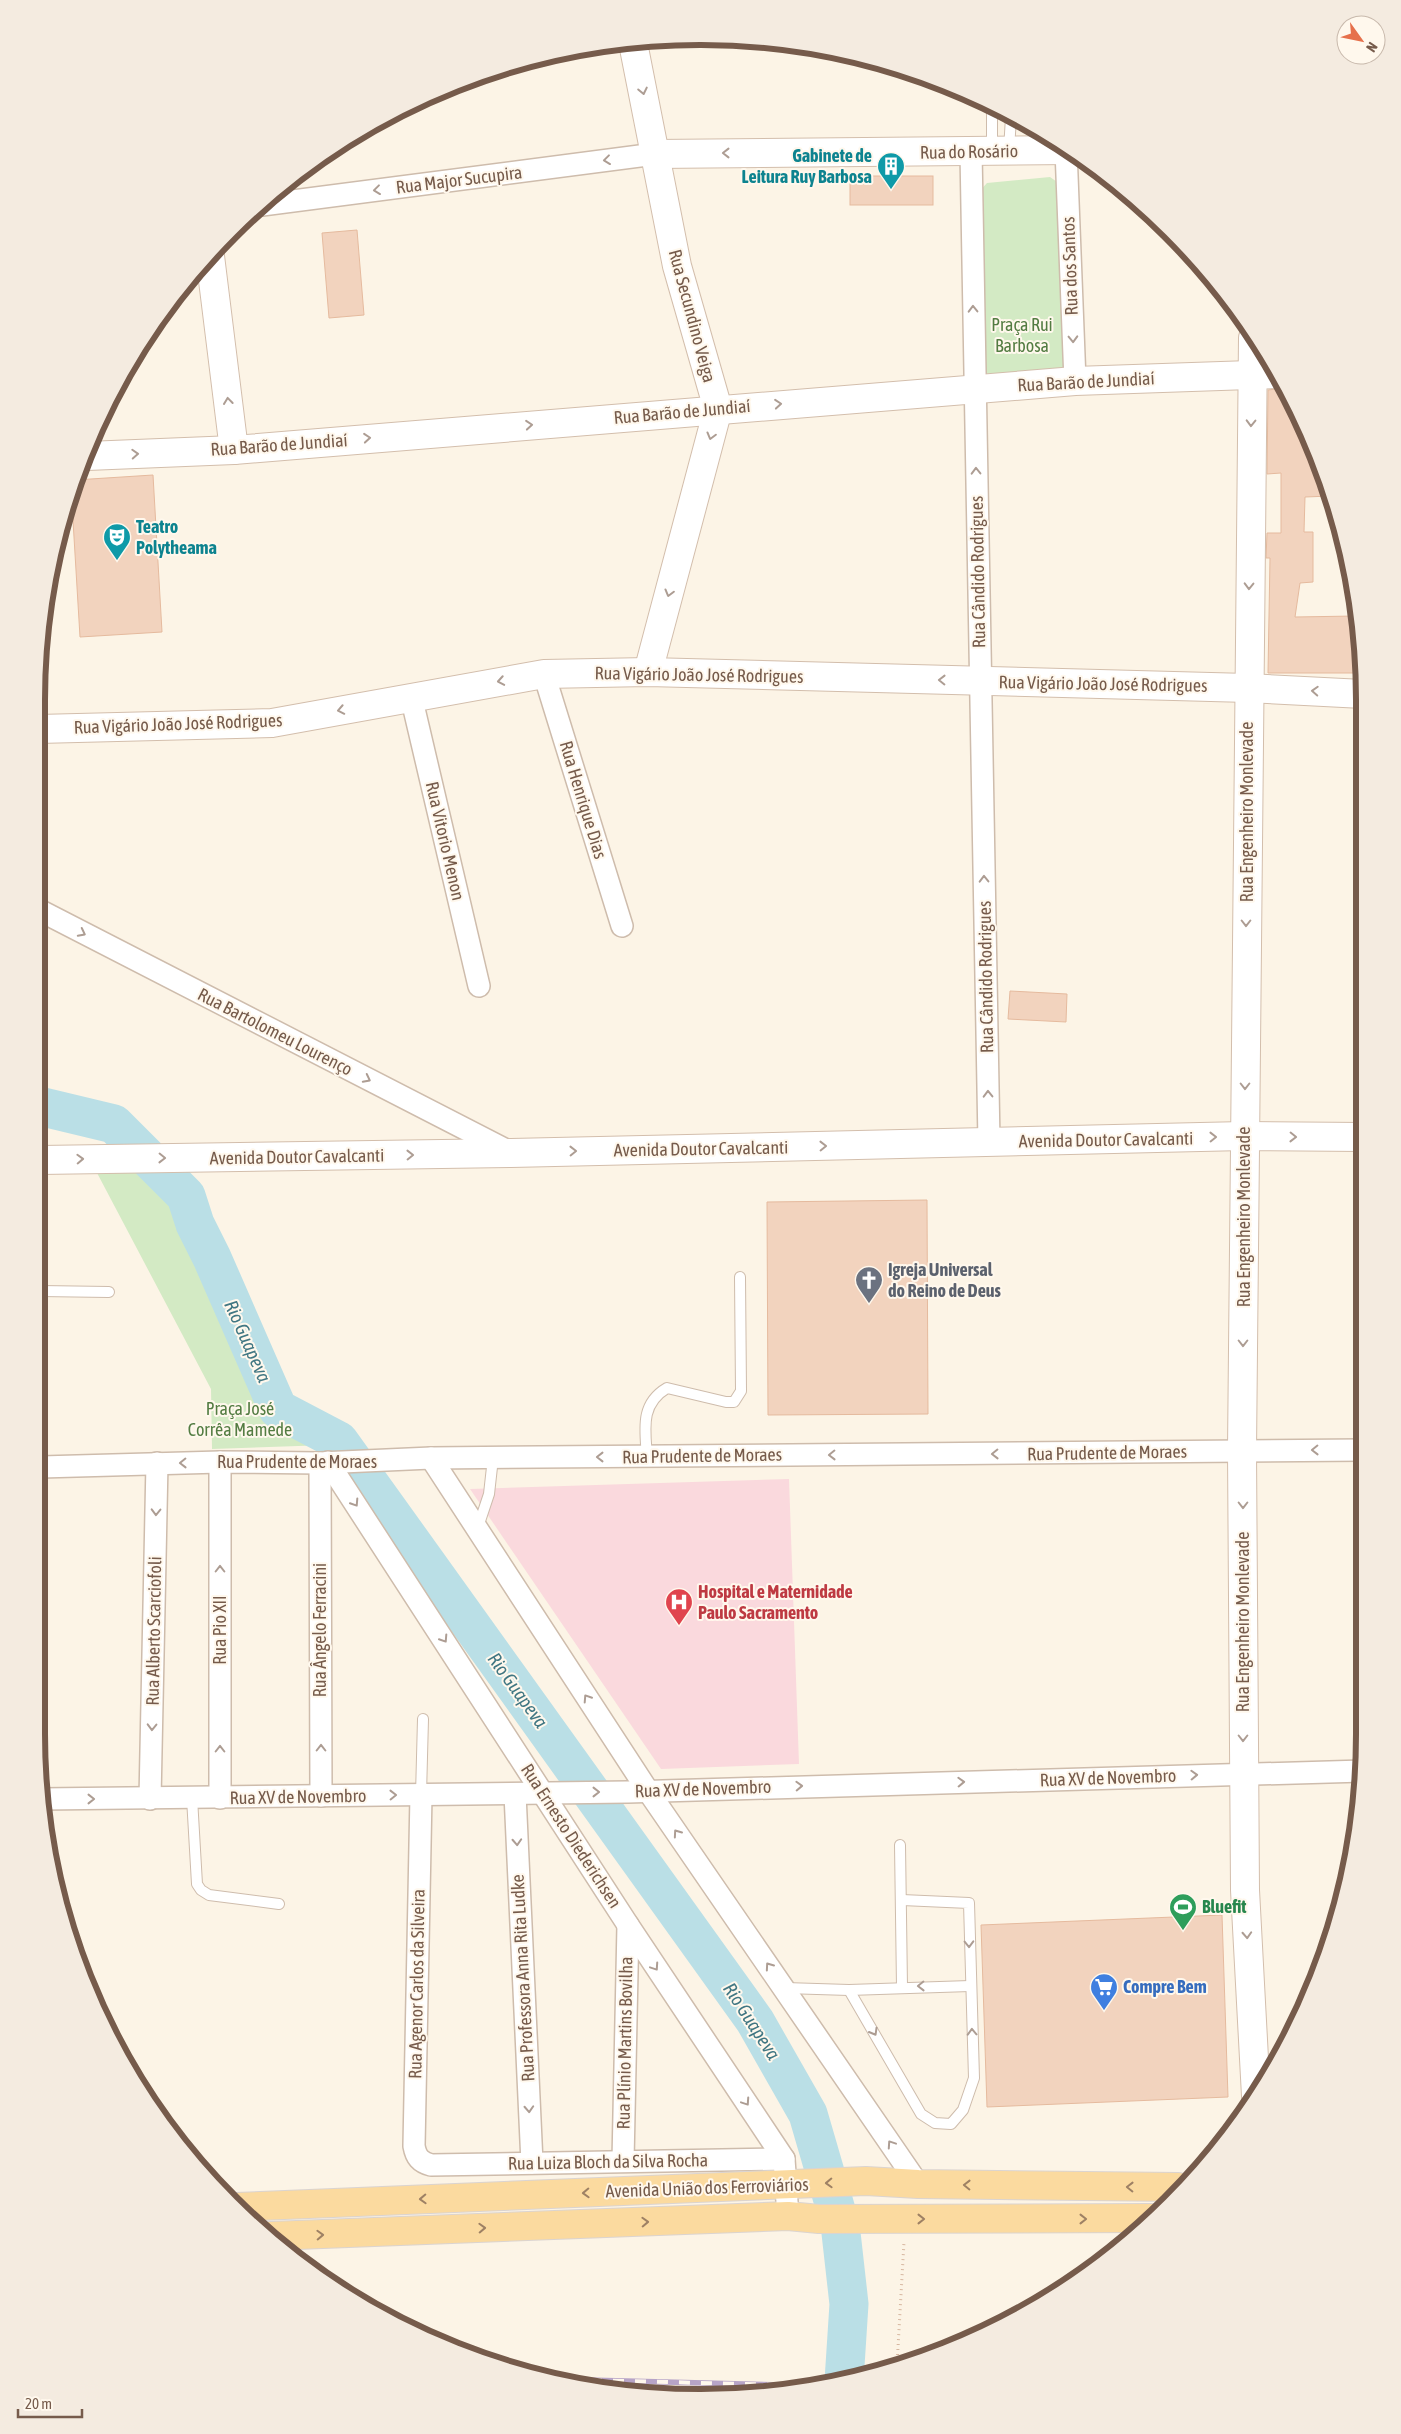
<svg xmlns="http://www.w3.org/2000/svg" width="1401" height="2434" font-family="'Asap Condensed',sans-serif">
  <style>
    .medical { fill: #fad9dd }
    .green { fill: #d3eac4 }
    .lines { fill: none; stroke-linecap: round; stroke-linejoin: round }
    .river { stroke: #badfe6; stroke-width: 39 }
    .building { fill: #f2d3be; stroke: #e5ba9e }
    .lane-casing { stroke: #cebcac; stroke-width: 12 }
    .street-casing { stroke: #cebcac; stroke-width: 24 }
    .secondary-casing { stroke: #d3beac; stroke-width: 30 }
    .primary-casing { stroke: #dbd4d0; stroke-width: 30 }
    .path { stroke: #d7b7a0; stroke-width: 3; stroke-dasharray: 1 4; stroke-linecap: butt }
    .lane { stroke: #fff; stroke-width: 10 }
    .street { stroke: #fff; stroke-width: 21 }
    .secondary { stroke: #fff; stroke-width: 28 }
    .primary { stroke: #fbda9f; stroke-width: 28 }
    .rail-casing { stroke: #b7a4c7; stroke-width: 5.5 }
    .rail { stroke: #fff8ed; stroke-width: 4; stroke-dasharray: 11; stroke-linecap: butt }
    .oneway { stroke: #ad9d93 }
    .oneway2 { stroke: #9e8164 }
    .labels { text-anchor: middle; stroke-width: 4; stroke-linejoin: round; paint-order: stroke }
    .street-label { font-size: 18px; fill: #765b4b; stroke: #fff8ed }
    .culture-label { font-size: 18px; font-weight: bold; fill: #0d838f; stroke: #fff8ed; text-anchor: end }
    .park-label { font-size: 18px; fill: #537c42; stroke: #fff8ed }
    .worship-label { font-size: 18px; font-weight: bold; fill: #5b616d; stroke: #fff8ed; text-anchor: start }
    .health-label { font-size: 18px; font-weight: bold; fill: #be3a42; stroke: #fff8ed; text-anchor: start }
    .leisure-label { font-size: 18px; font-weight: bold; fill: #27864d; stroke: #fff8ed; text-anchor: start }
    .shop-label { font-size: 18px; font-weight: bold; fill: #366cbe; stroke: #fff8ed; text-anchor: start }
    .water-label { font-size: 19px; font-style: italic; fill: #417783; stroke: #fff8ed }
    .rim { fill: none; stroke: #765b4b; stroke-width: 6 }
  </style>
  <rect width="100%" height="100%" fill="#fcf4e6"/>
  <!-- medical -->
  <path class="medical" d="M 789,1479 L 799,1764 L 661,1769 L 470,1489 Z"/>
  <!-- green -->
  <g class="green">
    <path d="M 1050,177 L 1060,184 L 1065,367 L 1060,376 L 994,381 L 980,371 L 977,194 L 987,183 Z"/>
    <path d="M 140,1167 L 181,1220 L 238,1353 L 275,1421 L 328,1445 L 212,1449 L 211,1389 L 96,1171 Z"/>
  </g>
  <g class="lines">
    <!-- river -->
    <path class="river" d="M 39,1106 L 114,1124 L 186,1196 L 195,1224 L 212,1258 L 278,1409 L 339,1441 L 755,2021 L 808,2114 L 840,2224 L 849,2304 L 844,2381"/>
  </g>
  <!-- building -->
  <g class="building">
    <rect x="850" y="176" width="83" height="29"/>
    <path d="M 357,230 L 364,315 L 329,318 L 322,233 Z"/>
    <path d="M 1284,388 L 1330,487 L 1331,496 L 1305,497 L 1304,532 L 1313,532 L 1313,582 L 1300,583 L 1295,617 L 1355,616 L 1363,657 L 1363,673 L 1268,673 L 1270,558 L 1266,558 L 1267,533 L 1281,533 L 1281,473 L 1267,474 L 1268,390 Z"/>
    <path d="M 153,475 L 162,632 L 80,637 L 71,487 L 75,480 Z"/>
    <path d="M 1010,991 L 1067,994 L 1066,1022 L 1008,1019 Z"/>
    <path d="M 927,1200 L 928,1414 L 768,1415 L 767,1202 Z"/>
    <path d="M 1222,1915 L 1228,2097 L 987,2107 L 981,1925 Z"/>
  </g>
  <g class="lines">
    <!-- lane casing -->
    <g class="lane-casing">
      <g id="lane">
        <path d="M 1009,150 L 1011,117"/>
        <path d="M 992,151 L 992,107"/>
        <path d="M 40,1291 L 109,1292"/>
        <path d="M 647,1457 C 645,1429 640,1404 667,1388 L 726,1402 L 734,1402 L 741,1391 L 740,1277"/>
        <path d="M 477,1530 L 489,1494 L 493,1458"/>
        <path d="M 421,1795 L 423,1719"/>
        <path d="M 192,1798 L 197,1884 L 201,1890 L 209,1895 L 279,1904"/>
        <path d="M 900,1845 L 902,1987"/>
        <path d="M 785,1988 L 849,1990 L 970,1986"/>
        <path d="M 849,1990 L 921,2114 L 935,2123 L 951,2124 L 963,2110 L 974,2078 L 969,1903 L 902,1900"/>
      </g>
    </g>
    <!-- street casing -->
    <g class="street-casing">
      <g id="street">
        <path d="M 1066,150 L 1075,381"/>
        <path d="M 971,152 L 989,1142"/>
        <path d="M 262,205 L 655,154"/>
        <path d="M 544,674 L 622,926"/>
        <path d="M 411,696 L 479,986"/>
        <path d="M 39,910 L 510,1152"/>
        <path d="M 431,1458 L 648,1791 L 918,2184"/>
        <path d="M 220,1462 L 220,1798"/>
        <path d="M 328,1462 L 628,1925 L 784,2159 L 788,2216"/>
        <path d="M 320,1463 L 321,1796"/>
        <path d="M 41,1467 L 220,1462 L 320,1463 L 431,1458 L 1363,1450"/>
        <path d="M 515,1794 L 532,2163"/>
        <path d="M 421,1795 L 414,2146 C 416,2157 420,2162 431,2165 L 784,2159"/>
        <path d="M 42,1799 L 628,1792 L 1363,1771"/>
        <path d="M 150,1799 L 157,1463"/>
        <path d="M 623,2161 L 628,1925"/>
      </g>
    </g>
    <!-- secondary casing -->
    <g class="secondary-casing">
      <g id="secondary">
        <path d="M 633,43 L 677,266 L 718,409 L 648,672"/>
        <path d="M 655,154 L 1072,150"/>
        <path d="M 210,256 L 234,450"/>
        <path d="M 1253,338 L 1242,1451 L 1245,1890 L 1256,2096"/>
        <path d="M 87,456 L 234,450 L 1075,381 L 1278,374"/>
        <path d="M 38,729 L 272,723 L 544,674 L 648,672 L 1248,688 L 1363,694"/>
        <path d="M 40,1160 L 511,1153 L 1244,1136 L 1363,1137"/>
      </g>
    </g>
    <!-- primary casing -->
    <g class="primary-casing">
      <g id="primary">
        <path d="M 236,2207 L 866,2181 L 918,2184 L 1178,2187"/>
        <path d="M 271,2236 L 788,2216 L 819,2219 L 1151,2218"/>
      </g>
    </g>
    <!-- path -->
    <path class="path" d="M 897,2365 L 904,2242"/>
    <!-- lane -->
    <use href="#lane" class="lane"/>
    <!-- street -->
    <use href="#street" class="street"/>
    <!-- secondary -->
    <use href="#secondary" class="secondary"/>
    <!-- primary -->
    <use href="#primary" class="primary"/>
    <!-- rail casing -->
    <g class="rail-casing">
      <path id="rail" d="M 547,2379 L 822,2386"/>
    </g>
    <!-- rail -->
    <use href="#rail" class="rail"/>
  </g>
  <!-- one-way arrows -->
  <defs><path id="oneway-chevron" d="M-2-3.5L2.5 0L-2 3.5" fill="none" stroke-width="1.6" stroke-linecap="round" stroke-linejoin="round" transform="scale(1.25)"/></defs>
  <g class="oneway">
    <use href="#oneway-chevron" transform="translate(643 91) rotate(78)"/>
    <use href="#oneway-chevron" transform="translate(726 153) rotate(180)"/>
    <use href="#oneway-chevron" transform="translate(607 160) rotate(173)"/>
    <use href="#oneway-chevron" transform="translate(377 190) rotate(173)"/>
    <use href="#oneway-chevron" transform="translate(973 309) rotate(-91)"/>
    <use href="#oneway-chevron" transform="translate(1073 339) rotate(88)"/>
    <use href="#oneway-chevron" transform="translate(228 401) rotate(-97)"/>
    <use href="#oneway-chevron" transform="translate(778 404) rotate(-5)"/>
    <use href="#oneway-chevron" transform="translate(1251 423) rotate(91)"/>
    <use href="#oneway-chevron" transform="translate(529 425) rotate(-5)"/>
    <use href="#oneway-chevron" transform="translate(711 436) rotate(105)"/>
    <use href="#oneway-chevron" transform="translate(367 438) rotate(-5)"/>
    <use href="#oneway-chevron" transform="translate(135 454) rotate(-3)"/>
    <use href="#oneway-chevron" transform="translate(976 471) rotate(-91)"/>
    <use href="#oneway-chevron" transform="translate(1249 586) rotate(91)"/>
    <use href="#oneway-chevron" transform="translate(669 593) rotate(105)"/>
    <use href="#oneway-chevron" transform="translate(942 680) rotate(-179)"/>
    <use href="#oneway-chevron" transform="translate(501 681) rotate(170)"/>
    <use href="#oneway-chevron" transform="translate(1315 691) rotate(-177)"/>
    <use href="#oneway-chevron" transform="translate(341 710) rotate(169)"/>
    <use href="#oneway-chevron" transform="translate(984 879) rotate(-91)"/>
    <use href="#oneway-chevron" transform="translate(1246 923) rotate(90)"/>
    <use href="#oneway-chevron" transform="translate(82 933) rotate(27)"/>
    <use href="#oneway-chevron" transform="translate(367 1079) rotate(27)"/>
    <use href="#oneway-chevron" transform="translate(1245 1086) rotate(90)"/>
    <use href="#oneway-chevron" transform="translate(988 1094) rotate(-91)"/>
    <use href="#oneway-chevron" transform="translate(1213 1137) rotate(-1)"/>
    <use href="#oneway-chevron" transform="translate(1293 1137) rotate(1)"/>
    <use href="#oneway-chevron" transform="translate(823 1146) rotate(-1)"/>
    <use href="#oneway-chevron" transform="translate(573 1151) rotate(-1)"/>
    <use href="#oneway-chevron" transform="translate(410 1155) rotate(-1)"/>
    <use href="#oneway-chevron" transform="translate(162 1158) rotate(1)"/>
    <use href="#oneway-chevron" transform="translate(80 1159) rotate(-2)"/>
    <use href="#oneway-chevron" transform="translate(1243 1343) rotate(90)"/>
    <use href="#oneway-chevron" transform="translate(1315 1450) rotate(179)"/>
    <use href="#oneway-chevron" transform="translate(995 1454) rotate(179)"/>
    <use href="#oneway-chevron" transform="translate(832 1455) rotate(179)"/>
    <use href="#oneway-chevron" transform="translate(600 1457) rotate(180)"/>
    <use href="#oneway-chevron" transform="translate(183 1463) rotate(179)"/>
    <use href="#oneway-chevron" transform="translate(355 1503) rotate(57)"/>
    <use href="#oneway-chevron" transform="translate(1243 1505) rotate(90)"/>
    <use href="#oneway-chevron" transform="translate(156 1512) rotate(91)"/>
    <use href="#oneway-chevron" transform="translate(220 1569) rotate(-90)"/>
    <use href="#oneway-chevron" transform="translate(444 1639) rotate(57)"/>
    <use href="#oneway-chevron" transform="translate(587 1698) rotate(-123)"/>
    <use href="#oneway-chevron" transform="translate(152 1727) rotate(91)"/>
    <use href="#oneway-chevron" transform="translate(1243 1738) rotate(90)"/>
    <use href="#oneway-chevron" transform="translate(321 1748) rotate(-90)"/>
    <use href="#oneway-chevron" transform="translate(220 1749) rotate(-90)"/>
    <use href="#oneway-chevron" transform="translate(1194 1775) rotate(-2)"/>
    <use href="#oneway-chevron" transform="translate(961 1782) rotate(-2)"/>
    <use href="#oneway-chevron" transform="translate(799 1786) rotate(-2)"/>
    <use href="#oneway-chevron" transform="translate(596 1792)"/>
    <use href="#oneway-chevron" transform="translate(393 1795) rotate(-1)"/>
    <use href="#oneway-chevron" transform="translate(91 1799)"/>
    <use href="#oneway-chevron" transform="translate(677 1833) rotate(-125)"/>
    <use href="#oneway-chevron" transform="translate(517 1842) rotate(87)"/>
    <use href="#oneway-chevron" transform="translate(1247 1935) rotate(87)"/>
    <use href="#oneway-chevron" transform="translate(969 1944) rotate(89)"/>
    <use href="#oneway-chevron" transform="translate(769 1966) rotate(-125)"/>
    <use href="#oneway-chevron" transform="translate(655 1967) rotate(56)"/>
    <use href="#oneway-chevron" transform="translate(921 1986) rotate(179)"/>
    <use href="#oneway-chevron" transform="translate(874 2032) rotate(60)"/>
    <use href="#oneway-chevron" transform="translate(972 2032) rotate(-92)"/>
    <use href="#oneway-chevron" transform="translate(746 2102) rotate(56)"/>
    <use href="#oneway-chevron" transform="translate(529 2109) rotate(87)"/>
    <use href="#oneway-chevron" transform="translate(891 2144) rotate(-124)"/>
  </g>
  <g class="oneway2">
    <use href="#oneway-chevron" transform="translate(829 2183) rotate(178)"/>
    <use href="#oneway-chevron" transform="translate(967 2185) rotate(-179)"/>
    <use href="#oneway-chevron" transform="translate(1130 2187) rotate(-179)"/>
    <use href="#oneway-chevron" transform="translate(586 2193) rotate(178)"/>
    <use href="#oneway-chevron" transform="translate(423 2199) rotate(178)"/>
    <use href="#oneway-chevron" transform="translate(921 2219)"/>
    <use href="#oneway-chevron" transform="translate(1083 2219)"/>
    <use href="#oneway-chevron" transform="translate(645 2222) rotate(-2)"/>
    <use href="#oneway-chevron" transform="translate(482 2228) rotate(-2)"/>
    <use href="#oneway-chevron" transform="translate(320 2235) rotate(-2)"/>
  </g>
  <!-- icons -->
  <defs>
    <g id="building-pin" transform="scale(1.4375)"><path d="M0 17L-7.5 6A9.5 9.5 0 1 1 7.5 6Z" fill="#0f9aa8" stroke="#fff8ed"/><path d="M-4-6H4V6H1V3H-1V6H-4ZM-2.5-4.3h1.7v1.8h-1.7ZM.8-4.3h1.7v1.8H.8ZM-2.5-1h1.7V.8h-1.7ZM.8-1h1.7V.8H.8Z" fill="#fff"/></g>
    <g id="theatre-pin" transform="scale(1.4375)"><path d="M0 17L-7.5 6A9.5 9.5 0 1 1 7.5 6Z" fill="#0f9aa8" stroke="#fff8ed"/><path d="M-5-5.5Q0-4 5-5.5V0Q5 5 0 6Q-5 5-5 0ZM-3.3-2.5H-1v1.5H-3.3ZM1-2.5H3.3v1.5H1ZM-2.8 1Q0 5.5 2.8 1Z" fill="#fff"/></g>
    <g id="church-pin" transform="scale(1.4375)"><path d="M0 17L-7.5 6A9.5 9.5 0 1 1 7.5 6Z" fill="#6b7280" stroke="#fff8ed"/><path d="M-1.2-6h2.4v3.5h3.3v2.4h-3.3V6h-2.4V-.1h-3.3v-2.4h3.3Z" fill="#fff"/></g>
    <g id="hospital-pin" transform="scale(1.4375)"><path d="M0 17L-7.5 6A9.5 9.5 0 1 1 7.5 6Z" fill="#e0444e" stroke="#fff8ed"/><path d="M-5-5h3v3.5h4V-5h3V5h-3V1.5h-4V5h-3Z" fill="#fff"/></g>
    <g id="stadium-pin" transform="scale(1.4375)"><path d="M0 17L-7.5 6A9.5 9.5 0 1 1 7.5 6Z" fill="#2e9e5b" stroke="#fff8ed"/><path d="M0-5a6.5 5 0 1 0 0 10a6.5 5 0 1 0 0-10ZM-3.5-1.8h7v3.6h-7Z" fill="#fff"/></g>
    <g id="supermarket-pin" transform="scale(1.4375)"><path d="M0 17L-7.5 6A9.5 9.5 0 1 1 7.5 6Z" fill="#3f7fe0" stroke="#fff8ed"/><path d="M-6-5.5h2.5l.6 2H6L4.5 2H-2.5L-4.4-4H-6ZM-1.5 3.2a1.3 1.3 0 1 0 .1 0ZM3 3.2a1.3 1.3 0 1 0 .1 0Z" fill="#fff"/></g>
  </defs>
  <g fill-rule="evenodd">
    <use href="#building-pin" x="891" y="166"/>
    <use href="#theatre-pin" x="117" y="537"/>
    <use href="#church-pin" x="869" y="1280"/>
    <use href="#hospital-pin" x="679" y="1602"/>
    <use href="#stadium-pin" x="1183" y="1907"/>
    <use href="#supermarket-pin" x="1104" y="1987"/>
  </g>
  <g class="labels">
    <!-- street labels -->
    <g class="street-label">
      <text transform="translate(969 152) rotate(-1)" y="6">Rua do Rosário</text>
      <text transform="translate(459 180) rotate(-7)" y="6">Rua Major Sucupira</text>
      <text transform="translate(1070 266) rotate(-92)" y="6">Rua dos Santos</text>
      <text transform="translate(692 316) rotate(75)" y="6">Rua Secundino Veiga</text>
      <text transform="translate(1086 382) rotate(-3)" y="6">Rua Barão de Jundiaí</text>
      <text transform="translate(682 412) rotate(-5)" y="6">Rua Barão de Jundiaí</text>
      <text transform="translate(279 445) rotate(-4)" y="6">Rua Barão de Jundiaí</text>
      <text transform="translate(978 572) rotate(-91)" y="6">Rua Cândido Rodrigues</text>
      <text transform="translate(699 675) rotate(1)" y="6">Rua Vigário João José Rodrigues</text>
      <text transform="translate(1103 684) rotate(1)" y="6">Rua Vigário João José Rodrigues</text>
      <text transform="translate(178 724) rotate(-2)" y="6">Rua Vigário João José Rodrigues</text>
      <text transform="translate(583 800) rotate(73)" y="6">Rua Henrique Dias</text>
      <text transform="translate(1247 812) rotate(-90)" y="6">Rua Engenheiro Monlevade</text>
      <text transform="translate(445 841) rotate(77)" y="6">Rua Vitorio Menon</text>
      <text transform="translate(986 977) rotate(-91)" y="6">Rua Cândido Rodrigues</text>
      <text transform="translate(275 1032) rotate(27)" y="6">Rua Bartolomeu Lourenço</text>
      <text transform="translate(1106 1140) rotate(-1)" y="6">Avenida Doutor Cavalcanti</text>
      <text transform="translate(701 1149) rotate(-1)" y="6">Avenida Doutor Cavalcanti</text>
      <text transform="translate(297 1157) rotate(-1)" y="6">Avenida Doutor Cavalcanti</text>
      <text transform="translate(1244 1217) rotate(-90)" y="6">Rua Engenheiro Monlevade</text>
      <text transform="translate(1107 1453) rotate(-1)" y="6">Rua Prudente de Moraes</text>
      <text transform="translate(702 1456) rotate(-1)" y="6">Rua Prudente de Moraes</text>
      <text x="297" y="1468">Rua Prudente de Moraes</text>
      <text transform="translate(1243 1622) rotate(-90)" y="6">Rua Engenheiro Monlevade</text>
      <text transform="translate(220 1630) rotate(-90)" y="6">Rua Pio XII</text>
      <text transform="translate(320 1630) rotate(-90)" y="6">Rua Ângelo Ferracini</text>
      <text transform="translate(154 1631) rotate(-89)" y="6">Rua Alberto Scarciofoli</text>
      <text transform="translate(1108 1778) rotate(-2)" y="6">Rua XV de Novembro</text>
      <text transform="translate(703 1789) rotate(-2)" y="6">Rua XV de Novembro</text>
      <text transform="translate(298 1797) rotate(-1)" y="6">Rua XV de Novembro</text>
      <text transform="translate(571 1836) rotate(57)" y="6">Rua Ernesto Diederichsen</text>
      <text transform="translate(523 1978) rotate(-93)" y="6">Rua Professora Anna Rita Ludke</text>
      <text transform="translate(417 1984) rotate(-89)" y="6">Rua Agenor Carlos da Silveira</text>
      <text transform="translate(625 2043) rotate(-89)" y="6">Rua Plínio Martins Bovilha</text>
      <text transform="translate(608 2162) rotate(-1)" y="6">Rua Luiza Bloch da Silva Rocha</text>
      <text transform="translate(707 2188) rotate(-2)" y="6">Avenida União dos Ferroviários</text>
    </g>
    <!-- culture labels -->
    <g class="culture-label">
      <text x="872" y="162">Gabinete de<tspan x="872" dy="21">Leitura Ruy Barbosa</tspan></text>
      <text x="136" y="533" text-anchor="start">Teatro<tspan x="136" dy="21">Polytheama</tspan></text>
    </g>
    <!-- park labels -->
    <g class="park-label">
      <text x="1022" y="331">Praça Rui<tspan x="1022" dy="21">Barbosa</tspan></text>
      <text x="240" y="1415">Praça José<tspan x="240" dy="21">Corrêa Mamede</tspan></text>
    </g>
    <!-- worship labels -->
    <g class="worship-label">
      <text x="888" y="1276">Igreja Universal<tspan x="888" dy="21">do Reino de Deus</tspan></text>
    </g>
    <!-- health labels -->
    <g class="health-label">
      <text x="698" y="1598">Hospital e Maternidade<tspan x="698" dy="21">Paulo Sacramento</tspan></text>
    </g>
    <!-- leisure labels -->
    <g class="leisure-label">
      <text x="1202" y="1913">Bluefit</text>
    </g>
    <!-- shop labels -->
    <g class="shop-label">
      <text x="1123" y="1993">Compre Bem</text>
    </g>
    <!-- water labels -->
    <g class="water-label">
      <text transform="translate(248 1341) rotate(66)" y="7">Rio Guapeva</text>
      <text transform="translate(518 1690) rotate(54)" y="7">Rio Guapeva</text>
      <text transform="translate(752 2021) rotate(57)" y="7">Rio Guapeva</text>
    </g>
  </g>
  <!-- crop -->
  <path d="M0 0H1401V2434H0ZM700 45H701A655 655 0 0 1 1356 700V1734A655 655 0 0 1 701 2389H700A655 655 0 0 1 45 1734V700A655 655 0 0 1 700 45Z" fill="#f4ebe0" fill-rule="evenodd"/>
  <path class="rim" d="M700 45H701A655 655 0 0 1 1356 700V1734A655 655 0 0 1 701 2389H700A655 655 0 0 1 45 1734V700A655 655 0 0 1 700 45Z"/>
  <!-- north arrow -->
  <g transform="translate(1361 40) rotate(123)"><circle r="24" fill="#fff8ed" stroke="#c8b9ac"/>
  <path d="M0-4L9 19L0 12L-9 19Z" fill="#e6704b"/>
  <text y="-8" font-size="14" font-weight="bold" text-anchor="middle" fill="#765b4b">N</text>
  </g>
  <!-- scale -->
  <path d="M18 2409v8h64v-8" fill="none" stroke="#765b4b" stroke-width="2.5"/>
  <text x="25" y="2409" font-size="15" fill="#765b4b" stroke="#fff8ed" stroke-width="4" paint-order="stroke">20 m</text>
</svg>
